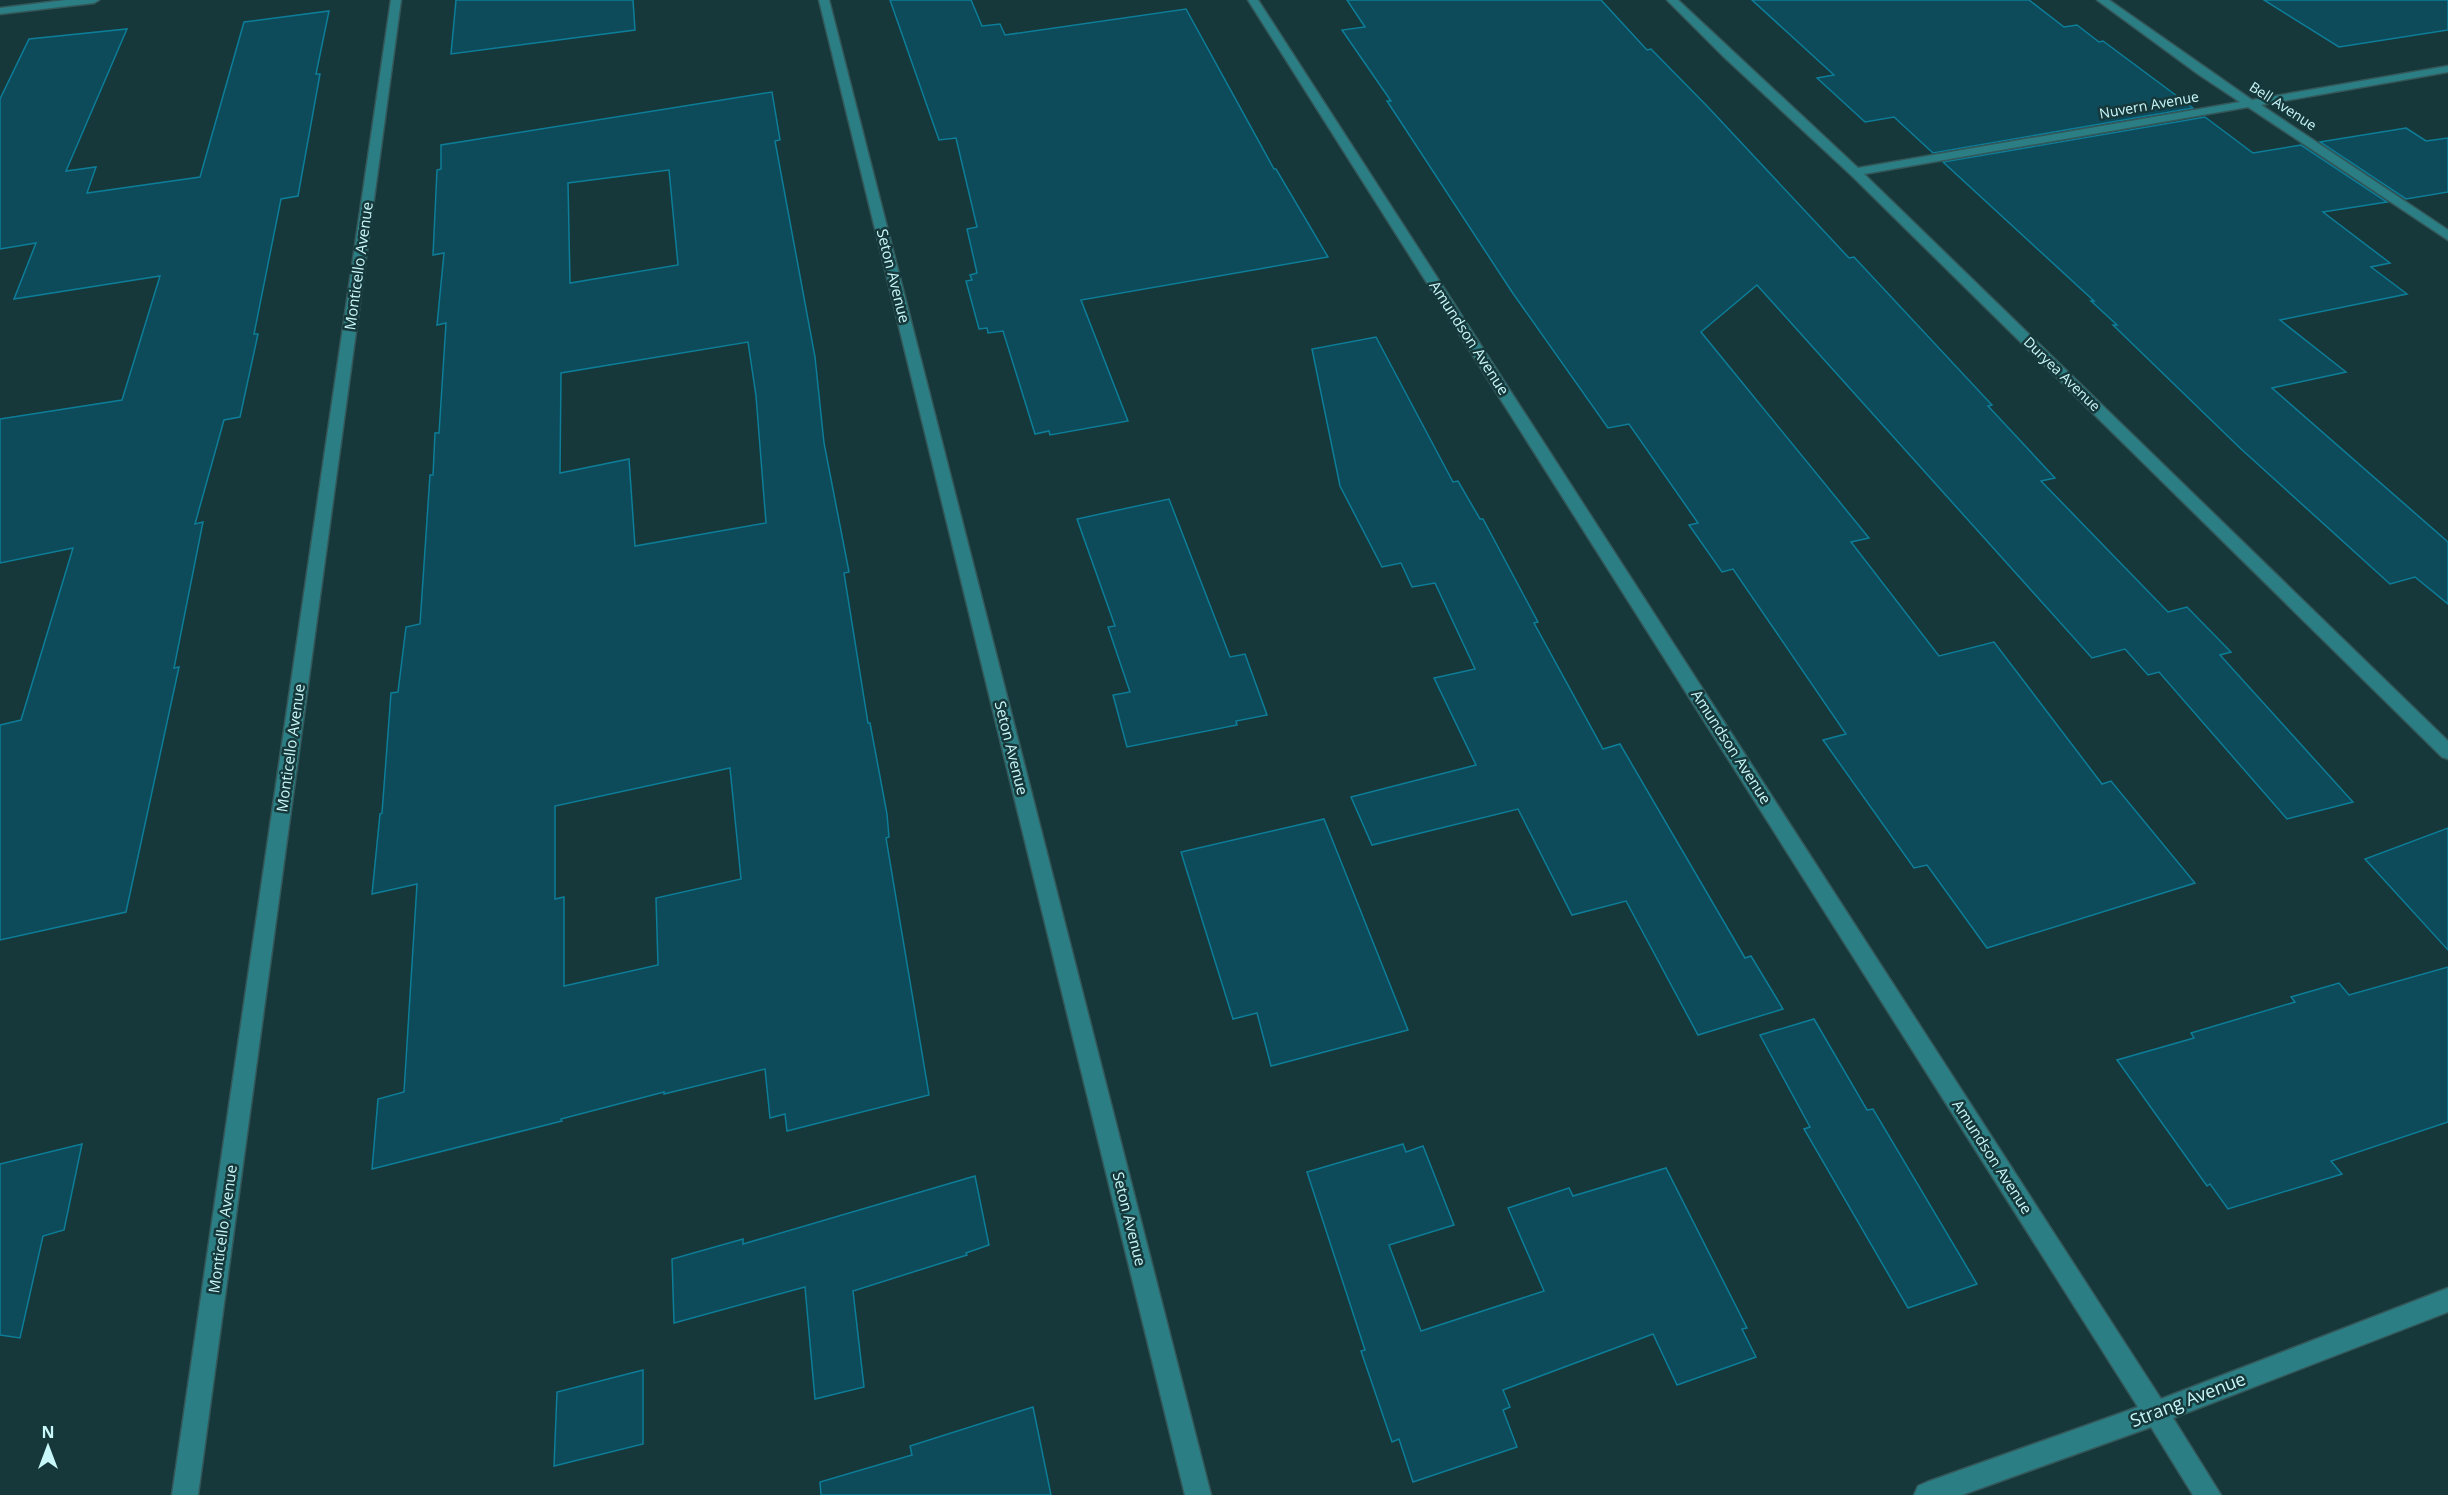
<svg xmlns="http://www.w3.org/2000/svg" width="2448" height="1495" font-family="'Open Sans',sans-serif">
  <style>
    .building { fill: #0d4b5b; stroke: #0d7d98; stroke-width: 1.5; fill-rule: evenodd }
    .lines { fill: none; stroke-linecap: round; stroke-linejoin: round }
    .street-casing { stroke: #34575a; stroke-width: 3 }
    .street { fill: #2b7e83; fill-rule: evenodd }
    .labels { text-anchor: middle; stroke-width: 5; stroke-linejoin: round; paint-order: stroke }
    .far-street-label { font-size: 14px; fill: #c9f8fb; stroke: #16383a }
    .street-label { font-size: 15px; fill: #c9f8fb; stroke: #16383a }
    .near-street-label { font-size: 18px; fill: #c9f8fb; stroke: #16383a }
  </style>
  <rect width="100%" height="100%" fill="#16383a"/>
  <!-- building -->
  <g class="building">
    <path d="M 456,0 L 633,0 L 635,30 L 451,54 Z"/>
    <path d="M 890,0 L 971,0 L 982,26 L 1000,24 L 1005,35 L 1186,9 L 1274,169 L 1276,169 L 1328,257 L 1081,300 L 1128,421 L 1050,435 L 1049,431 L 1035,434 L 1003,331 L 988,333 L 987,328 L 979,329 L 966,281 L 972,280 L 970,275 L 977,273 L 967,229 L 977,227 L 956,138 L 939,140 Z"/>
    <path d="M 1347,0 L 1601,0 L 1647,50 L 1651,49 L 1707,106 L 1849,258 L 1854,257 L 1992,405 L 1988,406 L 2055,478 L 2041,481 L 2168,612 L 2187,607 L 2231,652 L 2220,655 L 2353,802 L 2287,819 L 2159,672 L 2148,675 L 2125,649 L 2092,658 L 1757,285 L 1701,332 L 1869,538 L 1851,542 L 1939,656 L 1994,642 L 2102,784 L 2111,781 L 2195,883 L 1987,948 L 1927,865 L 1914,868 L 1823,740 L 1846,734 L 1733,569 L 1722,572 L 1689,525 L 1698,523 L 1629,424 L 1608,428 L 1512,292 L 1387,101 L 1391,101 L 1342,30 L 1365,27 Z"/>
    <path d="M 1752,0 L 2029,0 L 2064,27 L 2077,25 L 2099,42 L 2103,41 L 2193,108 L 1933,153 L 1894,117 L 1865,122 L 1817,78 L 1834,75 Z"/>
    <path d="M 2264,0 L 2448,0 L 2448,30 L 2339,47 Z"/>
    <path d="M 329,11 L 316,74 L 320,74 L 298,196 L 281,199 L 254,334 L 258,334 L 240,417 L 224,420 L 195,524 L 203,522 L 174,668 L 179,667 L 126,912 L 0,940 L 0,725 L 21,720 L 73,548 L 0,563 L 0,419 L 122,400 L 160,276 L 14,299 L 36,243 L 0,249 L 0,99 L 29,39 L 127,29 L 66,171 L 96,167 L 87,193 L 200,177 L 244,22 Z"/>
    <path d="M 772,92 L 780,140 L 775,141 L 815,357 L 824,443 L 849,572 L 844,573 L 868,723 L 870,723 L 887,814 L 889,837 L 886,838 L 929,1095 L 787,1131 L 785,1114 L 770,1118 L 765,1069 L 664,1094 L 664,1092 L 561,1119 L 562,1121 L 372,1169 L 378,1099 L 404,1092 L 417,884 L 372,894 L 380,814 L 382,813 L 391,693 L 398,692 L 406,627 L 420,624 L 430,475 L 433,475 L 435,433 L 439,433 L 446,323 L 437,325 L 444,253 L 433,255 L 437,170 L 441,169 L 441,145 ZM 669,170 L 678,265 L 570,283 L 568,183 ZM 748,342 L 756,396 L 766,523 L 635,546 L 629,459 L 560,473 L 561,373 ZM 730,768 L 741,879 L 656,898 L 658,965 L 564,986 L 564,897 L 555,899 L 555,806 Z"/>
    <path d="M 2205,117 L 2253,153 L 2301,145 L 2387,202 L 2323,212 L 2390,263 L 2371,267 L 2407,294 L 2280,320 L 2346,372 L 2272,388 L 2448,542 L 2448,604 L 2415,577 L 2390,584 L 2240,448 L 2113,325 L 2117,325 L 2091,301 L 2094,301 L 1943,162 Z"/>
    <path d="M 2406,128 L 2426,141 L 2448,138 L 2448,192 L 2406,199 L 2320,142 Z"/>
    <path d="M 1376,337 L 1453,482 L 1458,481 L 1480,519 L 1483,519 L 1538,622 L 1534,623 L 1603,749 L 1620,744 L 1745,958 L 1751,956 L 1783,1009 L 1698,1035 L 1626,901 L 1572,915 L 1518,809 L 1372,845 L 1351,797 L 1476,765 L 1434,678 L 1475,669 L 1435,583 L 1412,587 L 1401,563 L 1382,567 L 1340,486 L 1312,349 Z"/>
    <path d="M 1169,499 L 1230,657 L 1245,654 L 1267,715 L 1236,721 L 1237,725 L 1127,747 L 1113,695 L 1130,692 L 1108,627 L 1115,626 L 1077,519 Z"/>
    <path d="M 1324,819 L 1408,1030 L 1271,1066 L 1257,1013 L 1233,1019 L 1181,852 Z"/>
    <path d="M 2448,828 L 2448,950 L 2365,859 Z"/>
    <path d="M 2448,967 L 2448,1122 L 2331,1161 L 2342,1174 L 2228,1209 L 2210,1184 L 2207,1186 L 2117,1060 L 2194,1038 L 2191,1033 L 2295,1002 L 2291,997 L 2339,983 L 2349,995 Z"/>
    <path d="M 1814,1019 L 1867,1110 L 1873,1109 L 1977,1284 L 1908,1308 L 1804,1129 L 1810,1127 L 1760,1035 Z"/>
    <path d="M 82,1144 L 64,1230 L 43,1236 L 20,1338 L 0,1335 L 0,1164 Z"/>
    <path d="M 1403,1144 L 1406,1152 L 1423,1146 L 1454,1225 L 1389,1245 L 1421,1331 L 1544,1291 L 1508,1208 L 1569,1188 L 1573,1196 L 1666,1168 L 1747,1328 L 1742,1329 L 1756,1357 L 1677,1385 L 1653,1334 L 1503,1390 L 1510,1407 L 1503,1410 L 1517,1447 L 1413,1482 L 1399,1439 L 1392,1442 L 1361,1351 L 1365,1350 L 1307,1172 Z"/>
    <path d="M 975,1176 L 989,1245 L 966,1253 L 967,1255 L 853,1291 L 864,1387 L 815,1399 L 805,1287 L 674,1323 L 672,1259 L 743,1239 L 743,1244 Z"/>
    <path d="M 643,1370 L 643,1444 L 554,1466 L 557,1392 Z"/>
    <path d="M 1033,1407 L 1051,1495 L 821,1495 L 820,1482 L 912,1455 L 910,1446 Z"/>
  </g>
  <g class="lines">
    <!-- street casing -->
    <g class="street-casing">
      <g id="street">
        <path d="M 66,0 L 99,0 L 94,3 L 0,14 L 0,8 Z"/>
        <path d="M 391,0 L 401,0 L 198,1495 L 172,1495 Z"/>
        <path d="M 819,0 L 829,0 L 1211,1495 L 1185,1495 Z"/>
        <path d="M 1248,0 L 1258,0 L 2161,1399 L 2448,1288 L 2448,1312 L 2173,1418 L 2221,1495 L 2193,1495 L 2151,1427 L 1962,1495 L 1914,1495 L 1918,1486 L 1927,1482 L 2138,1407 Z"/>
        <path d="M 1667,0 L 1678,0 L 1858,168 L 2240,102 L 2198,74 L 2097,0 L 2109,0 L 2252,100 L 2448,66 L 2448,72 L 2261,105 L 2448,230 L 2448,240 L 2248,107 L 1864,174 L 2448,741 L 2448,759 L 2442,757 L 1851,175 L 1725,58 Z"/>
      </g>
    </g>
    <!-- street -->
    <use href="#street" class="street"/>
  </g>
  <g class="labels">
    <!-- far-street labels -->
    <g class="far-street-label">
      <text transform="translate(2149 105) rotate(-10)" y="5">Nuvern Avenue</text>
      <text transform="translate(2283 106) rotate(33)" y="5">Bell Avenue</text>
      <text transform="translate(2062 374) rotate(44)" y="5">Duryea Avenue</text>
    </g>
    <!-- street labels -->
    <g class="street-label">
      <text transform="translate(359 266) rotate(-82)" y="5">Monticello Avenue</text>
      <text transform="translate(893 276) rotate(76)" y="5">Seton Avenue</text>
      <text transform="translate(1469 338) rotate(57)" y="5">Amundson Avenue</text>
      <text transform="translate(1731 747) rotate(57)" y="5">Amundson Avenue</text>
      <text transform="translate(291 748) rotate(-82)" y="5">Monticello Avenue</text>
      <text transform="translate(1011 748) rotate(76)" y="5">Seton Avenue</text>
      <text transform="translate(1992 1157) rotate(57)" y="5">Amundson Avenue</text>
      <text transform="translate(1129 1219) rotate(76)" y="5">Seton Avenue</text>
      <text transform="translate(223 1229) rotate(-82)" y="5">Monticello Avenue</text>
    </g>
    <!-- near-street labels -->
    <g class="near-street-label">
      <text transform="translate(2188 1400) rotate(-21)" y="6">Strang Avenue</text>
    </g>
  </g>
  <!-- north arrow -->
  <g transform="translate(48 1447)" stroke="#16383a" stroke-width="4.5" paint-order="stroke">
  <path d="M0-4.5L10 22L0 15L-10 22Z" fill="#c9f8fb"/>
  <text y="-9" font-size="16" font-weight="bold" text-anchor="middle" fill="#c9f8fb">N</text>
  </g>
</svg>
